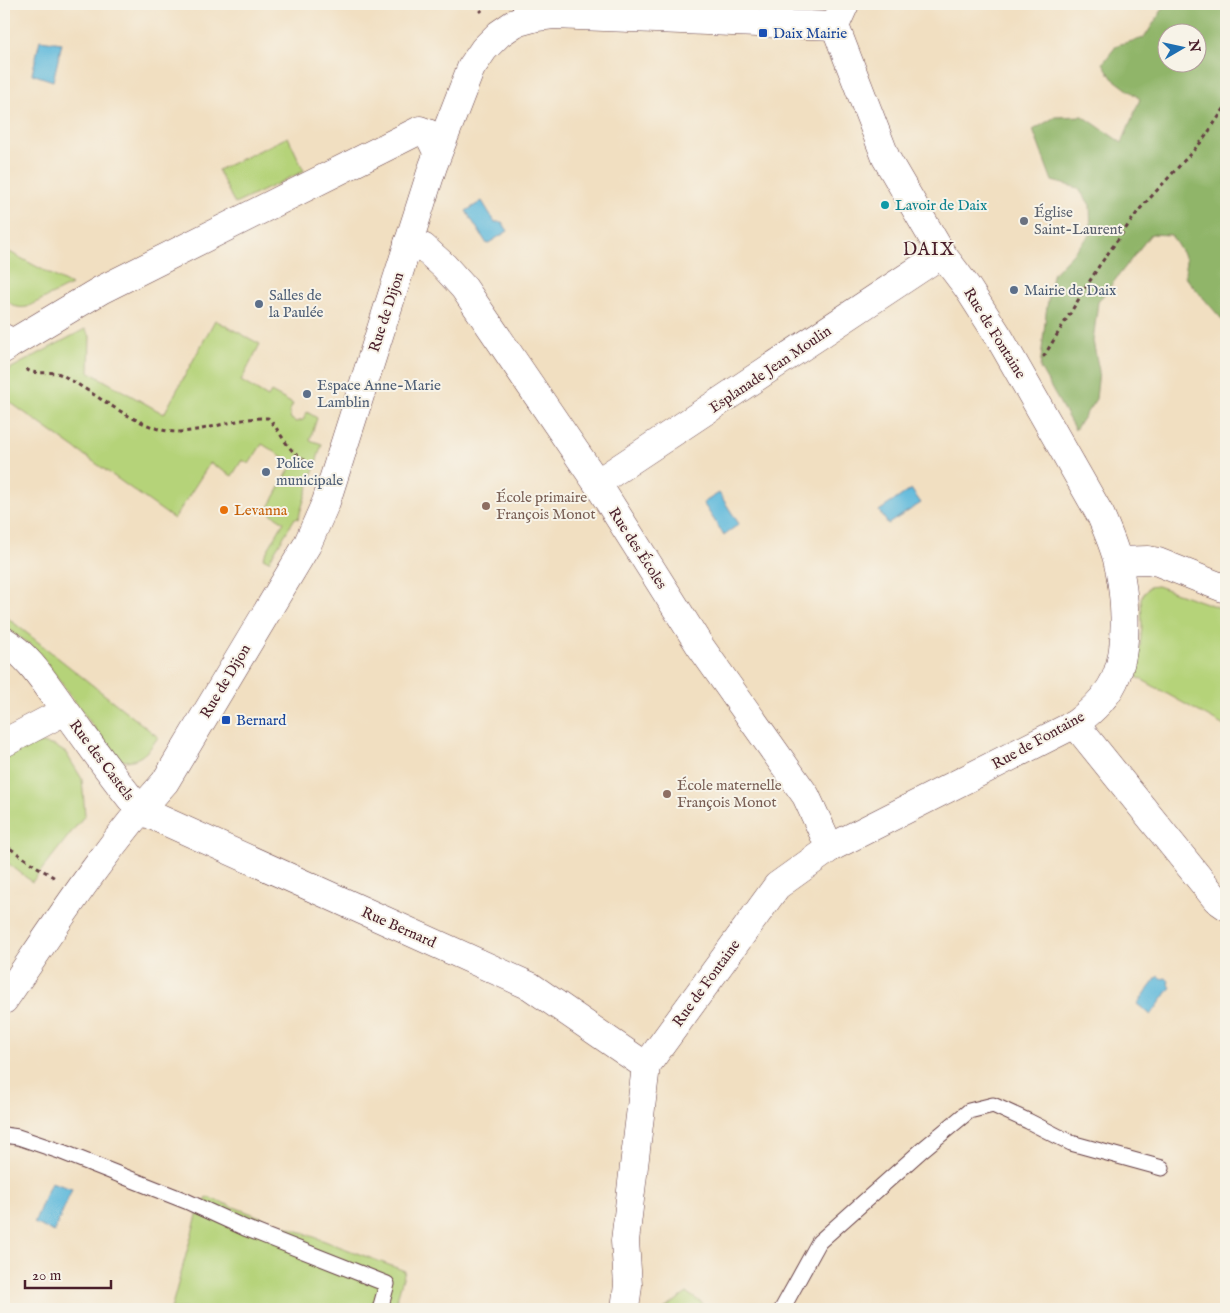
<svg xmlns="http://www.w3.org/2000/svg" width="1230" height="1313" font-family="'IM FELL English',serif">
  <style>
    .green { fill: #b5d379; stroke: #807952 }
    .forest { fill: #90b569; stroke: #6d6a4a; fill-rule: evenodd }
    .water { fill: #5eb9db; stroke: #546c83 }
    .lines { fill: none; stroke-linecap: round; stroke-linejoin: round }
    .service-casing { stroke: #633c42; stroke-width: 17 }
    .minor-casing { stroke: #633c42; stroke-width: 29 }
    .tertiary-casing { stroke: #633c42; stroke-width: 29 }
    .path { stroke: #633c42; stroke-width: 3; stroke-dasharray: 4 4; stroke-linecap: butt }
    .service { stroke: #fff; stroke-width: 15 }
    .minor { stroke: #fff; stroke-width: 28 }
    .tertiary { stroke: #fff; stroke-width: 28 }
    .transit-dot { fill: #1a4fb4; stroke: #f7f3e8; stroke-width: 2 }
    .culture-dot { fill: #0f9aa8; stroke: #f7f3e8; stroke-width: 2 }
    .worship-dot { fill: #6b7280; stroke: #f7f3e8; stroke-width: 2 }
    .service-dot { fill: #5c6f8a; stroke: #f7f3e8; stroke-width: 2 }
    .education-dot { fill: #8d6e63; stroke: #f7f3e8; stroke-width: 2 }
    .food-dot { fill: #e8710a; stroke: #f7f3e8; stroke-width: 2 }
    .labels { text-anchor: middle; stroke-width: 4; stroke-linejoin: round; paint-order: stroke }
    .transit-label { font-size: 15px; fill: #164399; stroke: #f7f3e8; text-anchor: start }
    .culture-label { font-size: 15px; fill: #0d838f; stroke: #f7f3e8; text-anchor: start }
    .worship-label { font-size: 15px; fill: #5b616d; stroke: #f7f3e8; text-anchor: start }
    .service-label { font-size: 15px; fill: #4e5e75; stroke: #f7f3e8; text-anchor: start }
    .street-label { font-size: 15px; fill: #4a1f2b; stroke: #f7f3e8 }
    .education-label { font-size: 15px; fill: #785e54; stroke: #f7f3e8; text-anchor: start }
    .food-label { font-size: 15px; fill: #c56008; stroke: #f7f3e8; text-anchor: start }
    .quarter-label { font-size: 18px; letter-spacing: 1px; fill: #4a1f2b; stroke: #f7f3e8 }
  </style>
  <rect width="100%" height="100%" fill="#f7f3e8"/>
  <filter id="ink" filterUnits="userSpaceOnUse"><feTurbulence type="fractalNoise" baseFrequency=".02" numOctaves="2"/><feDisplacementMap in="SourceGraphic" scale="10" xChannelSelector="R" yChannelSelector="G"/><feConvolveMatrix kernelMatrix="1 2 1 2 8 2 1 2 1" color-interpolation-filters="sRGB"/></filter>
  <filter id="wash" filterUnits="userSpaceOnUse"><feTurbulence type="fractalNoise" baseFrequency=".0096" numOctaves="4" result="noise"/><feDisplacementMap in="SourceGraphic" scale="20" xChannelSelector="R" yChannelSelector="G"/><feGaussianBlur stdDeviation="1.12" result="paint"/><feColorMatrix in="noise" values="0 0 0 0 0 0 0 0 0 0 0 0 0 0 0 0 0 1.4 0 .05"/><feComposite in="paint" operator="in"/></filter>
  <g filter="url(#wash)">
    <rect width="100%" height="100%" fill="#f1dfc1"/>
    <!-- green -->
    <g class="green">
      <path d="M 288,137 L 304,171 L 235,204 L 218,170 Z"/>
      <path d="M 4,249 L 71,285 L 27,307 C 16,309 11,305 4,297 Z"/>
      <path d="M 215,320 L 260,344 L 241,381 L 268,397 L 271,392 L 293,404 L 289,412 L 291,419 L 296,422 L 303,420 L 307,412 L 317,418 L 310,440 L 322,444 L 298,519 L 295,518 L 269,561 L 263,558 L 284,522 L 267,511 L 293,463 L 262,444 L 249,464 L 242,460 L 232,476 L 210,463 L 174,519 L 4,398 L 4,372 L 85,329 L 90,336 L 89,372 L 164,414 Z"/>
      <path d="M 1157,586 L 1226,610 L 1226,727 L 1137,677 L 1142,626 L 1141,598 L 1149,587 Z"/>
      <path d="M 4,615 L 158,737 C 148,753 137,764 118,760 L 40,654 L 32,646 L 4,627 Z"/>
      <path d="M 42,743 L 55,746 L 66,753 L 82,779 L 85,815 L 32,882 L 4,860 L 4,759 L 32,744 Z"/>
      <path d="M 207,1197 L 405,1271 L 394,1309 L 171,1309 L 197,1215 Z"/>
      <path d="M 687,1293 L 711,1309 L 664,1309 Z"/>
    </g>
    <!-- forest -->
    <path class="forest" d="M 1166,4 L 1226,4 L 1226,324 L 1185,277 L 1186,259 L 1171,235 L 1151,234 L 1098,302 L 1093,341 L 1099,371 L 1096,399 L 1075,430 L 1040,368 L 1046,313 L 1052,275 L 1091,234 L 1090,205 L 1078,188 L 1052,181 L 1033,130 L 1055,117 L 1083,116 L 1122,143 L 1140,99 L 1112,78 L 1103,63 L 1117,45 L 1144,38 ZM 1168,32 L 1198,32 L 1198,62 L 1168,62 Z"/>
    <!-- water -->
    <g class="water">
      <path d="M 40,40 L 62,43 L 53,81 L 32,74 Z"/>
      <path d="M 482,201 L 495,222 L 502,222 L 508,231 L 487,244 L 466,211 Z"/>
      <path d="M 911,489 L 921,503 L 888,524 L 879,511 Z"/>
      <path d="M 719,493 L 739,524 L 724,535 L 703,503 Z"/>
      <path d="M 1158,976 L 1161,979 L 1166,978 L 1169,981 L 1168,984 L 1171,987 L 1151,1015 L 1137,1004 Z"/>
      <path d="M 51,1182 L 72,1189 L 54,1232 L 34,1223 Z"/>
    </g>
  </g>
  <g filter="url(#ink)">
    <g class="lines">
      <!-- service casing -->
      <g class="service-casing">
        <g id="service">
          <path d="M 515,23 L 523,4"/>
          <path d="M 4,1135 L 18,1137 L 62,1152 L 186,1201 L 245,1228 L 387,1284 L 380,1309"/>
          <path d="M 782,1309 L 819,1242 L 922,1150 L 969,1111 L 993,1105 L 1028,1121 L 1071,1143 L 1162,1168"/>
        </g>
      </g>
      <!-- minor casing -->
      <g class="minor-casing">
        <g id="minor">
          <path d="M 408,243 L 423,247 L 444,266 L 464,288 L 597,483 L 700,646 L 806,796 L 830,848"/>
          <path d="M 9,345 L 101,290 L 420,130 L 428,133 L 437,152"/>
          <path d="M 597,483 L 942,254"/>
          <path d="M 1118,561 L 1148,560 L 1158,562 L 1226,589"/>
          <path d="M 1075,724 L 1216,899 L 1226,906"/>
          <path d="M 4,743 L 65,711"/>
          <path d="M 140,810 L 530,986 L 646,1066"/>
          <path d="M 625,1309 L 628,1285 L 625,1241 L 646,1066 L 777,886 L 830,848 L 1075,724 C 1092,711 1110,695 1117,674 C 1129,643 1125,591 1117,559 C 1113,544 1107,530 1101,516 L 999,337 L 967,287 L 942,254 L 886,158 L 835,26"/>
        </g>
      </g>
      <!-- tertiary casing -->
      <g class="tertiary-casing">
        <g id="tertiary">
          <path d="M 4,338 L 9,345 L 4,349"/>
          <path d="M 4,641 C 29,656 45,683 62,706 C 88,741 112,777 140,810"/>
          <path d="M 4,1000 C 55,926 104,849 165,782 L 307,545 L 326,502 L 433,166 L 471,68 L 484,49 L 499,34 L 515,23 L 537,17 L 553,15 L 835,26 L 845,4"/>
        </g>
      </g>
      <!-- path -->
      <g class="path">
        <path d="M 475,4 L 482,12"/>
        <path d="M 1044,355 L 1044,356 L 1099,266 L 1139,210 L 1203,140 L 1226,106"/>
        <path d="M 26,369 C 37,377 50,369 62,375 C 94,392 141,432 178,432 C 208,431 237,417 268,418 C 282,432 288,455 309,462"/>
        <path d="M 4,844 L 31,863 L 55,878"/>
      </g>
      <!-- service -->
      <use href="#service" class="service"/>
      <!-- minor -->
      <use href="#minor" class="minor"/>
      <!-- tertiary -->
      <use href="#tertiary" class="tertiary"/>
    </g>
  </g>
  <!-- markers -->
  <g class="transit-dot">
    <rect x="758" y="28" width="10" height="10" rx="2.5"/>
    <rect x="221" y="715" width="10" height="10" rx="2.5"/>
  </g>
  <circle class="culture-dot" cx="885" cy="205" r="5"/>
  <circle class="worship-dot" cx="1024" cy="221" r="5"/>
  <g class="service-dot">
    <circle cx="1014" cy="290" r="5"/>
    <circle cx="259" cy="304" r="5"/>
    <circle cx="307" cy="394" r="5"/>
    <circle cx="266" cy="472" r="5"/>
  </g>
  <g class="education-dot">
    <circle cx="486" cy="506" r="5"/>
    <circle cx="667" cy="794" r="5"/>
  </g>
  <circle class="food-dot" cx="224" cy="510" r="5"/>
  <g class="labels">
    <!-- transit labels -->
    <g class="transit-label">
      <text x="773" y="38">Daix Mairie</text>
      <text x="236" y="725">Bernard</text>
    </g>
    <!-- culture labels -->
    <g class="culture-label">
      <text x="895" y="210">Lavoir de Daix</text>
    </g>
    <!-- worship labels -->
    <g class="worship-label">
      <text x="1034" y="217">Église<tspan x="1034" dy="17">Saint-Laurent</tspan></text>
    </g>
    <!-- service labels -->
    <g class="service-label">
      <text x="1024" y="295">Mairie de Daix</text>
      <text x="269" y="300">Salles de<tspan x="269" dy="17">la Paulée</tspan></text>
      <text x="317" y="390">Espace Anne-Marie<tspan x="317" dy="17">Lamblin</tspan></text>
      <text x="276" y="468">Police<tspan x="276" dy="17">municipale</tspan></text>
    </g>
    <!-- street labels -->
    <g class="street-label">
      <text transform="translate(386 312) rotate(-72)" y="5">Rue de Dijon</text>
      <text transform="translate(995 333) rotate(58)" y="5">Rue de Fontaine</text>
      <text transform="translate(770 369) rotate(-34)" y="5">Esplanade Jean Moulin</text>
      <text transform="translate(638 548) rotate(57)" y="5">Rue des Écoles</text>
      <text transform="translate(225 681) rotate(-59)" y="5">Rue de Dijon</text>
      <text transform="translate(1038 740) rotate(-29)" y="5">Rue de Fontaine</text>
      <text transform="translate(102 760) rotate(53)" y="5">Rue des Castels</text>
      <text transform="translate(399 927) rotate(24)" y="5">Rue Bernard</text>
      <text transform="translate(706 983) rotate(-54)" y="5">Rue de Fontaine</text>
    </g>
    <!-- education labels -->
    <g class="education-label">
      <text x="496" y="502">École primaire<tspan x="496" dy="17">François Monot</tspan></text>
      <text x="677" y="790">École maternelle<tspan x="677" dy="17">François Monot</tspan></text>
    </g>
    <!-- food labels -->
    <g class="food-label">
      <text x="234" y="515">Levanna</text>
    </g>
    <!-- quarter labels -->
    <g class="quarter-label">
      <text x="929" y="255">DAIX</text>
    </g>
  </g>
  <!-- margin -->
  <rect width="1230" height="1313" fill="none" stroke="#f7f3e8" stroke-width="20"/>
  <!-- north arrow -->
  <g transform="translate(1182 48) rotate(81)"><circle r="24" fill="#f7f3e8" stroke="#b29e9c"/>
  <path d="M0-4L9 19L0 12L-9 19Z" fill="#1f6fb2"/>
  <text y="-8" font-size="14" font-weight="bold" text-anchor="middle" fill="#4a1f2b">N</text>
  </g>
  <!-- scale -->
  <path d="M25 1280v8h86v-8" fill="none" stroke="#4a1f2b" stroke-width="2.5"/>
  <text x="32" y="1280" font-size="15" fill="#4a1f2b" stroke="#f7f3e8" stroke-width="4" paint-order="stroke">20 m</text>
</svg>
